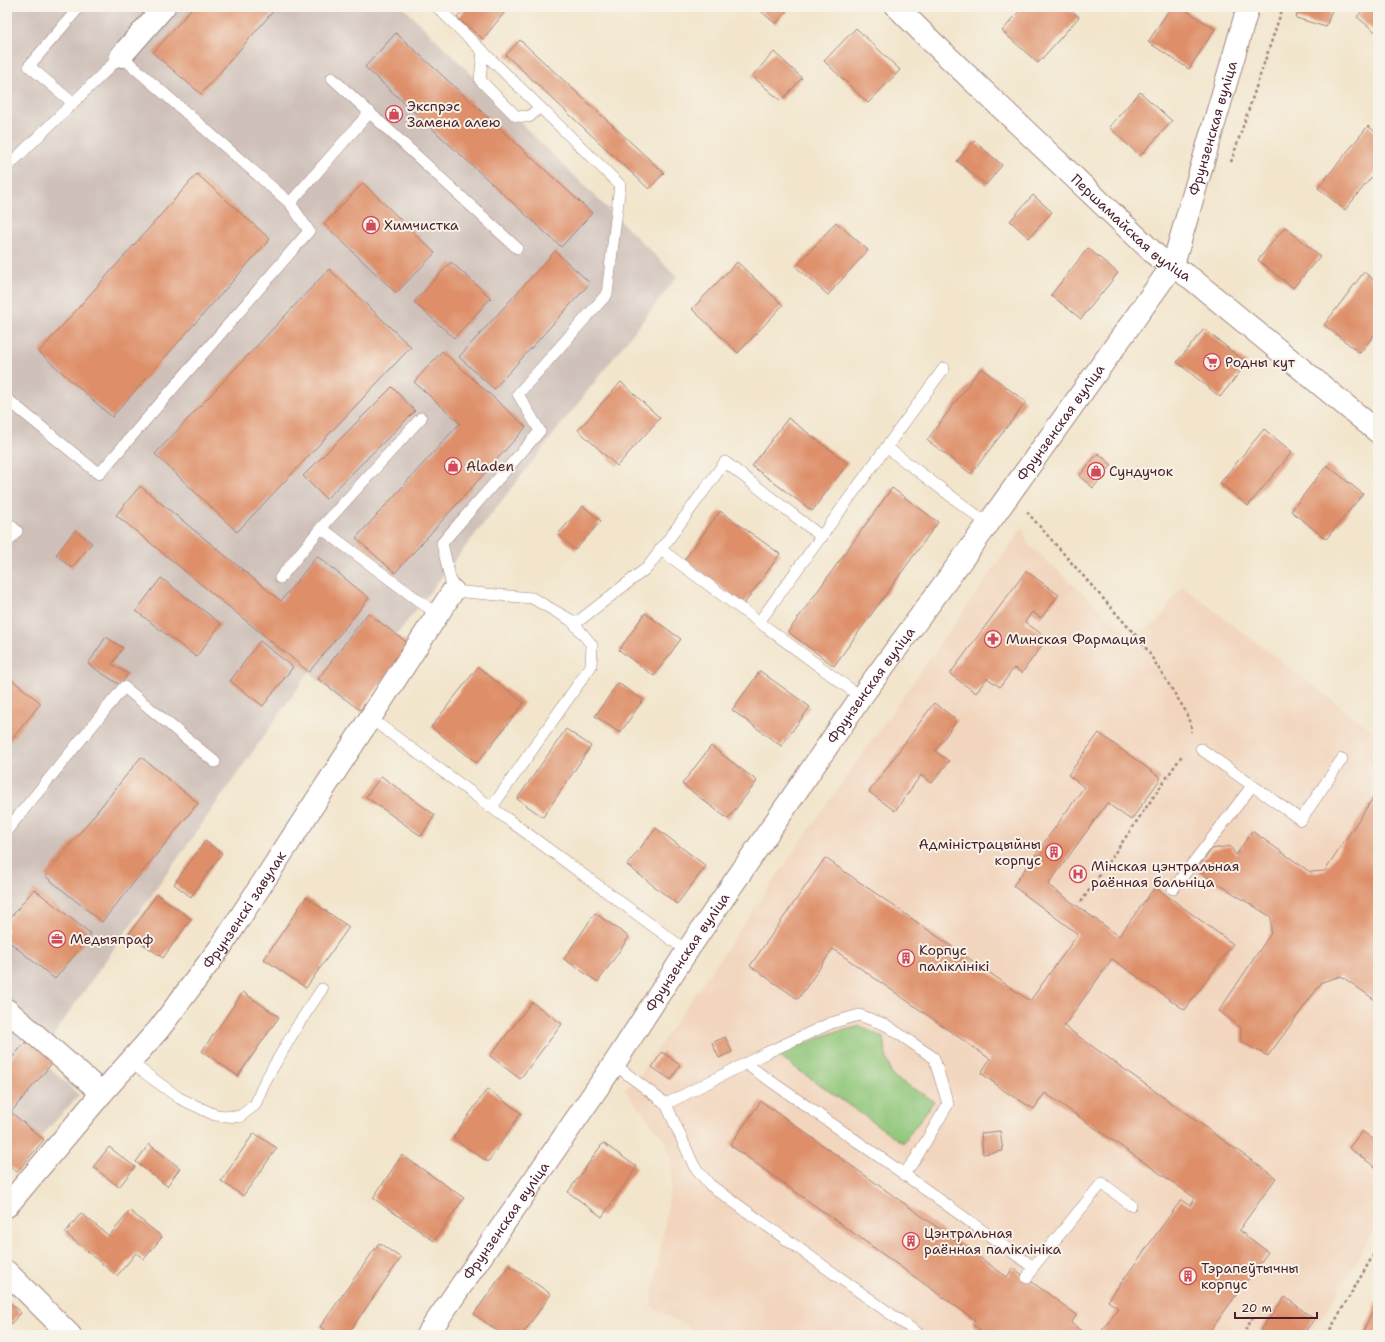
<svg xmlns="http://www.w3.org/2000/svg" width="1385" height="1342" font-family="'Shantell Sans',sans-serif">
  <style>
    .built { fill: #f2d5bd }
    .industrial { fill: #cfc1ba }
    .green { fill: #8fc679; stroke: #6c7252 }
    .building { fill: #de8f69 }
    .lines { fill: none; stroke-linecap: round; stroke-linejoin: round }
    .service-casing { stroke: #9e827c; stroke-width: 12 }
    .minor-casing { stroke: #9e827c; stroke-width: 24 }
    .path { stroke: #9e827c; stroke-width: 2.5; stroke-dasharray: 3 3; stroke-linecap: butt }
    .service { stroke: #fff; stroke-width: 11 }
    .minor { stroke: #fff; stroke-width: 22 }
    .labels { text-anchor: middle; stroke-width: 4; stroke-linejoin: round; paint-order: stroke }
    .poi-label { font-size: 14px; fill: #4a1f2b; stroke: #f7f3e8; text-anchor: start }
    .street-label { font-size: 14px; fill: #4a1f2b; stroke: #f7f3e8 }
  </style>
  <rect width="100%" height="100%" fill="#f7f3e8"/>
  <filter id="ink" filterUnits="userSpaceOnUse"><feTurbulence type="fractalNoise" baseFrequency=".025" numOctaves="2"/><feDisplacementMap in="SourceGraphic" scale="8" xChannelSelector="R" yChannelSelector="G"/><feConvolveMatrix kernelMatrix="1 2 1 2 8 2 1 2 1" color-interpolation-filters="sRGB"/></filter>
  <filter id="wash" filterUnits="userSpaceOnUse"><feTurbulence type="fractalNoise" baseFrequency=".012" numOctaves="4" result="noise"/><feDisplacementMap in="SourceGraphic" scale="16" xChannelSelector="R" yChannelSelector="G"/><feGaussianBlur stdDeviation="0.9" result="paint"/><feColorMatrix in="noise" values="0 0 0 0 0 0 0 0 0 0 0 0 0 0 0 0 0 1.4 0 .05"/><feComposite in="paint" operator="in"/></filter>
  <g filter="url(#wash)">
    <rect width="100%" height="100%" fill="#f2e5cc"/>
    <!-- built -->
    <path class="built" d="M 1023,527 L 1028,544 L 1129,635 L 1157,623 L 1182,586 L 1378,735 L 1378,1223 L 1326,1312 L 1308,1335 L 703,1335 L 651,1306 L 673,1174 L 667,1143 L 624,1089 L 637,1082 L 646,1065 L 832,797 Z"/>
    <!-- industrial -->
    <path class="industrial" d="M 7,7 L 403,7 L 677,277 L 343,703 L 309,672 L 63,1021 L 40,1059 L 79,1095 L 7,1174 Z"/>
    <!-- green -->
    <path class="green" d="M 861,1026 L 883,1038 L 886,1056 L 892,1076 L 934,1101 L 903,1143 L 777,1055 L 832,1033 Z"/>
    <g id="blocks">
      <!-- building -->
      <g class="building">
        <path d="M 193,7 L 277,7 L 201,94 L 153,53 Z"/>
        <path d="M 466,7 L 509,7 L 483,39 L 457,18 Z"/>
        <path d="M 756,7 L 790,7 L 776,24 Z"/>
        <path d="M 1023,7 L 1043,7 L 1047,10 L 1050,7 L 1067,7 L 1079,17 L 1038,63 L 1002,31 Z"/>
        <path d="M 1171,7 L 1181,7 L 1215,29 L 1189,69 L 1148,42 Z"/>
        <path d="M 1300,7 L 1333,7 L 1326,27 L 1296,18 Z"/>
        <path d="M 1365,7 L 1378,7 L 1378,34 L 1357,17 Z"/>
        <path d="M 856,28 L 900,70 L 868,103 L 824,61 Z"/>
        <path d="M 396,33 L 592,213 L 561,247 L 365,67 Z"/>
        <path d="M 520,40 L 664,173 L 649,189 L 506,55 Z"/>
        <path d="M 774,52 L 802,78 L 781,101 L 752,76 Z"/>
        <path d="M 1140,92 L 1172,121 L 1140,156 L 1109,127 Z"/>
        <path d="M 1368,126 L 1378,134 L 1378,169 L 1345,210 L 1318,188 Z"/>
        <path d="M 974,141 L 1002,165 L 986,185 L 957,161 Z"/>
        <path d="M 197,174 L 270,239 L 112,417 L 39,352 Z"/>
        <path d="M 363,183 L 435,253 L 396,293 L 324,224 Z"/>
        <path d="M 1033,195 L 1052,212 L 1029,238 L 1010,221 Z"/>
        <path d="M 836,222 L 868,250 L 828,295 L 796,267 Z"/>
        <path d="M 1285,227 L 1320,256 L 1293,288 L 1258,260 Z"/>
        <path d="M 1088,248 L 1118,273 L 1081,319 L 1051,295 Z"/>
        <path d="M 555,251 L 590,283 L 494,389 L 459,357 Z"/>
        <path d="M 451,262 L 491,298 L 454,338 L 414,302 Z"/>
        <path d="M 737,262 L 783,305 L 738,353 L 692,309 Z"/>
        <path d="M 329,269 L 411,347 L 237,532 L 155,454 Z"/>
        <path d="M 1364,272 L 1378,283 L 1378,330 L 1360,353 L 1324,325 Z"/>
        <path d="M 1204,329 L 1247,363 L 1220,397 L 1177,362 Z"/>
        <path d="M 442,351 L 526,427 L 395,573 L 356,538 L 460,423 L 414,382 Z"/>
        <path d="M 981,368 L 1026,402 L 971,474 L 927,440 Z"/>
        <path d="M 621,382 L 660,418 L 617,466 L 578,430 Z"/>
        <path d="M 392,387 L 415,411 L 326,499 L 303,476 Z"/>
        <path d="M 788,418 L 848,463 L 812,511 L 752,466 Z"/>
        <path d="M 1264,429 L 1292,452 L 1248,506 L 1220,483 Z"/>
        <path d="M 1098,453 L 1112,465 L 1093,488 L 1079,476 Z"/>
        <path d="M 1327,465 L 1363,494 L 1326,539 L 1291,511 Z"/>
        <path d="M 140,486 L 281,601 L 317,556 L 369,598 L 309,672 L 116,515 Z"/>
        <path d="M 892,488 L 938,522 L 834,666 L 788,632 Z"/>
        <path d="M 583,506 L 601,521 L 575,550 L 558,534 Z"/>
        <path d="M 720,511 L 780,554 L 744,604 L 684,560 Z"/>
        <path d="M 75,530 L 92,543 L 72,568 L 56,555 Z"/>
        <path d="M 1026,571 L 1059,595 L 1041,618 L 1032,612 L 1025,622 L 1047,638 L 1022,673 L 1014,668 L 1000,687 L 987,678 L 976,693 L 950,674 Z"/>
        <path d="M 161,578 L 221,624 L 196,657 L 136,611 Z"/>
        <path d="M 368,613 L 410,645 L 360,710 L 318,679 Z"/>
        <path d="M 645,613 L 681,639 L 654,676 L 619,650 Z"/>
        <path d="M 106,637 L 123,648 L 112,664 L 128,674 L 120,685 L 88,664 Z"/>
        <path d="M 260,641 L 293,667 L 263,706 L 230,681 Z"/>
        <path d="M 478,667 L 524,703 L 477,763 L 431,727 Z"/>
        <path d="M 760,671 L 810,707 L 781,746 L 732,710 Z"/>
        <path d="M 7,676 L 41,703 L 7,745 Z"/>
        <path d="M 618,683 L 643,700 L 620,733 L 595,716 Z"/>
        <path d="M 934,703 L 957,720 L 935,751 L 949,761 L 932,783 L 921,775 L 895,811 L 869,792 Z"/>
        <path d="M 566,729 L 591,746 L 543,817 L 517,799 Z"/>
        <path d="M 1099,733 L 1161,778 L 1131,820 L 1107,803 L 1048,885 L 1119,936 L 1155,887 L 1233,944 L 1185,1010 L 1112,959 L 1064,1026 L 1276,1178 L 1239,1230 L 1268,1252 L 1207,1335 L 1099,1335 L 1118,1308 L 1108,1301 L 1181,1200 L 1190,1206 L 1195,1198 L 1045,1093 L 1034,1109 L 1006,1092 L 981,1073 L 990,1059 L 833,949 L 798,999 L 750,966 L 825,858 L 1030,1001 L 1078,934 L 1013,886 L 1084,787 L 1068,775 Z"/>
        <path d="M 711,746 L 757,781 L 728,819 L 682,784 Z"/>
        <path d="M 141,757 L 198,803 L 102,922 L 45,876 Z"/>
        <path d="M 381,776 L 435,815 L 421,836 L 366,797 Z"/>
        <path d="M 1373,798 L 1378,802 L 1378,904 L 1375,907 L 1378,919 L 1378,1002 L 1341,976 L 1322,982 L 1268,1056 L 1241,1042 L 1241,1028 L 1219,1011 L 1271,933 L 1271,917 L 1196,870 L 1212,849 L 1230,846 L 1236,855 L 1252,831 L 1310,872 L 1325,871 Z"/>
        <path d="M 656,828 L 706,866 L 677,904 L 627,865 Z"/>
        <path d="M 205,841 L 222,853 L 191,897 L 174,884 Z"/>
        <path d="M 34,889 L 91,934 L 55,979 L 7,940 L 7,922 Z"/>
        <path d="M 157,894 L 191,919 L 163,958 L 129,934 Z"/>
        <path d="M 306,897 L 349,927 L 306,988 L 264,959 Z"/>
        <path d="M 595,913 L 629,937 L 598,982 L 564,959 Z"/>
        <path d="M 243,992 L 279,1017 L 238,1076 L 202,1051 Z"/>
        <path d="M 532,1002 L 562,1024 L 520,1079 L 490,1056 Z"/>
        <path d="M 725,1037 L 732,1052 L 719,1058 L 712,1043 Z"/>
        <path d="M 28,1039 L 54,1061 L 11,1112 L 44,1140 L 17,1172 L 7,1164 L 7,1064 Z"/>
        <path d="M 662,1052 L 680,1065 L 671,1080 L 652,1067 Z"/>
        <path d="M 487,1089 L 521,1113 L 488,1162 L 453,1138 Z"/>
        <path d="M 761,1101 L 1007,1277 L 1013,1268 L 1077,1315 L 1071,1323 L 1087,1335 L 976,1335 L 980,1330 L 972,1324 L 975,1320 L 730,1145 Z"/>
        <path d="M 1000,1131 L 1003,1151 L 983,1154 L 981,1133 Z"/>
        <path d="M 1362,1131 L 1378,1143 L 1378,1169 L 1349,1148 Z"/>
        <path d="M 254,1133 L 277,1148 L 243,1196 L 221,1181 Z"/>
        <path d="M 603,1143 L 637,1167 L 602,1217 L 568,1192 Z"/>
        <path d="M 149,1144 L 180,1168 L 167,1186 L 136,1162 Z"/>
        <path d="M 109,1147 L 135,1167 L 119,1187 L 93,1167 Z"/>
        <path d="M 402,1155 L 464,1198 L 434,1241 L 373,1198 Z"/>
        <path d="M 130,1211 L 162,1237 L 144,1259 L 136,1253 L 117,1276 L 65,1233 L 81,1213 L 109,1236 Z"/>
        <path d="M 379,1243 L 401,1258 L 347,1335 L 332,1335 L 320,1327 Z"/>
        <path d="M 509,1265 L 551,1294 L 522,1335 L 503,1335 L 474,1314 Z"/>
        <path d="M 1285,1297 L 1314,1319 L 1303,1335 L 1267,1335 L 1260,1330 Z"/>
        <path d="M 7,1300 L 21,1313 L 7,1328 Z"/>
        <path d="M 1378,1300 L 1378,1335 L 1362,1335 Z"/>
      </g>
    </g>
  </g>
  <g filter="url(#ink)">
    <use href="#blocks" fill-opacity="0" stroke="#9e827c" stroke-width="1"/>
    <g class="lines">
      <!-- service casing -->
      <g class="service-casing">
        <g id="service">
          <path d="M 72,7 L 76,11 L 29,66 L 73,103"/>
          <path d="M 437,7 L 620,185 L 607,294 L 518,394 L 540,431 L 442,543 L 453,591 L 532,598 L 576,623 L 648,567 L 725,462 L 822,537"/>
          <path d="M 483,51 L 480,80 L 516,116 L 529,117 L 540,107"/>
          <path d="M 332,78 L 517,248"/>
          <path d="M 7,167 L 121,56 L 290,203 L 309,231 L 99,474 L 7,399"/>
          <path d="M 290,203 L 370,112"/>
          <path d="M 886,447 L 988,524"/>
          <path d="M 7,522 L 17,531 L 7,543"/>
          <path d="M 321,528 L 421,418"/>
          <path d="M 660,549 L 759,622 L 944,368"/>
          <path d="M 280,578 L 321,528 L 438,615"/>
          <path d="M 759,622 L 861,697"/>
          <path d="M 370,718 L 687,951"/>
          <path d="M 1201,749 L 1301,820 L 1342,759"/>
          <path d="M 492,807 L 591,666 L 592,645 L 571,620"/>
          <path d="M 7,830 L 124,687 L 215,762"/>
          <path d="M 1173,889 L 1252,786"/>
          <path d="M 130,1062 L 179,1098 L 215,1115 L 239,1117 L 255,1105 L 264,1083 L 272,1069 L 299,1023 L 322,989"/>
          <path d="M 614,1064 L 666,1104 L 766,1053 L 831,1023 L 859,1015 L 886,1025 L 934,1058 L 948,1104 L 916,1158 L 904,1174"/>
          <path d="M 746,1064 L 904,1174 L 1033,1267"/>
          <path d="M 666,1104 L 694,1166 L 710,1185 L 920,1335"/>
          <path d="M 1027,1278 L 1033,1267 L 1102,1183 L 1131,1205"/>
        </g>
      </g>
      <!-- minor casing -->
      <g class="minor-casing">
        <g id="minor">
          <path id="s1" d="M 897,7 L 928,38 L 1158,257 L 1192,279 L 1378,432"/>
          <path d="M 121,56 L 164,7"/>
          <path d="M 7,1010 L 102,1093"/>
          <path id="s2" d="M 7,1206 L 102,1093 L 159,1029 L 222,945 L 453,591"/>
          <path d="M 7,1272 L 70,1335"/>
          <path id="s3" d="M 427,1335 L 614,1064 L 687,951 L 861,697 L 988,524 L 1173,265 L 1248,7"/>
        </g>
      </g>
      <!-- path -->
      <g class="path">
        <path d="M 1231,162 L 1283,7"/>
        <path d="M 1027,512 L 1144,645 L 1185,710 L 1191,726 L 1191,732"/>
        <path d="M 1081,902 L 1183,754"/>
        <path d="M 1242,1335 L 1253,1318"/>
        <path d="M 1327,1335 L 1378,1247"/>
      </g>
      <!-- service -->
      <use href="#service" class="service"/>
      <!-- minor -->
      <use href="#minor" class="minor"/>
    </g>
  </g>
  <!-- icons -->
  <defs>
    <g id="shop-ring" transform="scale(0.9)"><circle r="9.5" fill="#f7f3e8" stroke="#d1495b" stroke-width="1.5"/><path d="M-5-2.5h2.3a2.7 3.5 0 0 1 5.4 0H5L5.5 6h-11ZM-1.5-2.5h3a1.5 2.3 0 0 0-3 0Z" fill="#d1495b"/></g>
    <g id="supermarket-ring" transform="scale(0.9)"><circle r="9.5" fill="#f7f3e8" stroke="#d1495b" stroke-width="1.5"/><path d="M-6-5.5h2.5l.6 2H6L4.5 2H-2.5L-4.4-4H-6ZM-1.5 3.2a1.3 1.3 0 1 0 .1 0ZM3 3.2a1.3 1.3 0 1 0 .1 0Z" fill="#d1495b"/></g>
    <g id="pharmacy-ring" transform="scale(0.9)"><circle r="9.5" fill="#f7f3e8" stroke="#d1495b" stroke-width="1.5"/><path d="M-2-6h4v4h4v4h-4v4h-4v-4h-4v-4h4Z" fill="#d1495b"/></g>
    <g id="building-ring" transform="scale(0.9)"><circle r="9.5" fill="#f7f3e8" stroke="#d1495b" stroke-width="1.5"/><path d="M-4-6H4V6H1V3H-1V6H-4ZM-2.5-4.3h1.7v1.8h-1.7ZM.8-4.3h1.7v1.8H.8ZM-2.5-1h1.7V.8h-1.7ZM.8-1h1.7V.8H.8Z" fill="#d1495b"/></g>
    <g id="hospital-ring" transform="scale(0.9)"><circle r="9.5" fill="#f7f3e8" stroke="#d1495b" stroke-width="1.5"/><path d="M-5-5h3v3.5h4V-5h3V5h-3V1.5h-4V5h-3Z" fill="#d1495b"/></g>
    <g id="office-ring" transform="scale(0.9)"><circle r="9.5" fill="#f7f3e8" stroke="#d1495b" stroke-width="1.5"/><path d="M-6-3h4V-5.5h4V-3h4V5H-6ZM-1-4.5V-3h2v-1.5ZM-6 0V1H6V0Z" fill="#d1495b"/></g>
  </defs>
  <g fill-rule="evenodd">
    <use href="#shop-ring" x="394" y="114"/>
    <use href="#shop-ring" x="371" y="225"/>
    <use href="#supermarket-ring" x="1212" y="362"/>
    <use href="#shop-ring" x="453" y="466"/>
    <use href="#shop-ring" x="1096" y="471"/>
    <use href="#pharmacy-ring" x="993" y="639"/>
    <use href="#building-ring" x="1054" y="852"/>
    <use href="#hospital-ring" x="1078" y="874"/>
    <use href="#office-ring" x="57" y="939"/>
    <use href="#building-ring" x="906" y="958"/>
    <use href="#building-ring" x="911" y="1241"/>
    <use href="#building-ring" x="1188" y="1276"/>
  </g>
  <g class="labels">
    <!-- poi labels -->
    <g class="poi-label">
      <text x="407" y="111">Экспрэс<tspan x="407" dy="16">Замена алею</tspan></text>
      <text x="384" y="230">Химчистка</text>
      <text x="1225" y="367">Родны кут</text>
      <text x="466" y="471">Aladen</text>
      <text x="1109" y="476">Сундучок</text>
      <text x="1006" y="644">Минская Фармация</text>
      <text x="1041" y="849" text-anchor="end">Адміністрацыйны<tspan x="1041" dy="16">корпус</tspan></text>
      <text x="1091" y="871">Мінская цэнтральная<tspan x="1091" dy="16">раённая бальніца</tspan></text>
      <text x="70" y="944">Медыяпраф</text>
      <text x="919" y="955">Корпус<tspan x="919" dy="16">паліклінікі</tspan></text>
      <text x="924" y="1238">Цэнтральная<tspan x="924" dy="16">раённая паліклініка</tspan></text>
      <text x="1201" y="1273">Тэрапеўтычны<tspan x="1201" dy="16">корпус</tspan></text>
    </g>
    <!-- street labels -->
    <g class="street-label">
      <text dy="5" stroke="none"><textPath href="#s3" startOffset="1447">Фрунзенская вуліца</textPath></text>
      <text dy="5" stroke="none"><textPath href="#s1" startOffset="322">Першамайская вуліца</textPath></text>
      <text dy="5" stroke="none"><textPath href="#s3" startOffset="1111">Фрунзенская вуліца</textPath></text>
      <text dy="5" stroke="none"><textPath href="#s3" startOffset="787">Фрунзенская вуліца</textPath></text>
      <text dy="5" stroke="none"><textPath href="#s2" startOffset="380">Фрунзенскі завулак</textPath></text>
      <text dy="5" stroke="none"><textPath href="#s3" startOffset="463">Фрунзенская вуліца</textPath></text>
      <text dy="5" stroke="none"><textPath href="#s3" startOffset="139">Фрунзенская вуліца</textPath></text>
    </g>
  </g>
  <!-- margin -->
  <rect width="1385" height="1342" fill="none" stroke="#f7f3e8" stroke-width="24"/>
  <!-- scale -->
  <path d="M1235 1312v6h82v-6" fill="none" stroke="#4a1f2b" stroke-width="2"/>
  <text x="1241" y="1312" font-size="12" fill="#4a1f2b" stroke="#f7f3e8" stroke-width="3" paint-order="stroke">20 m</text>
</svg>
